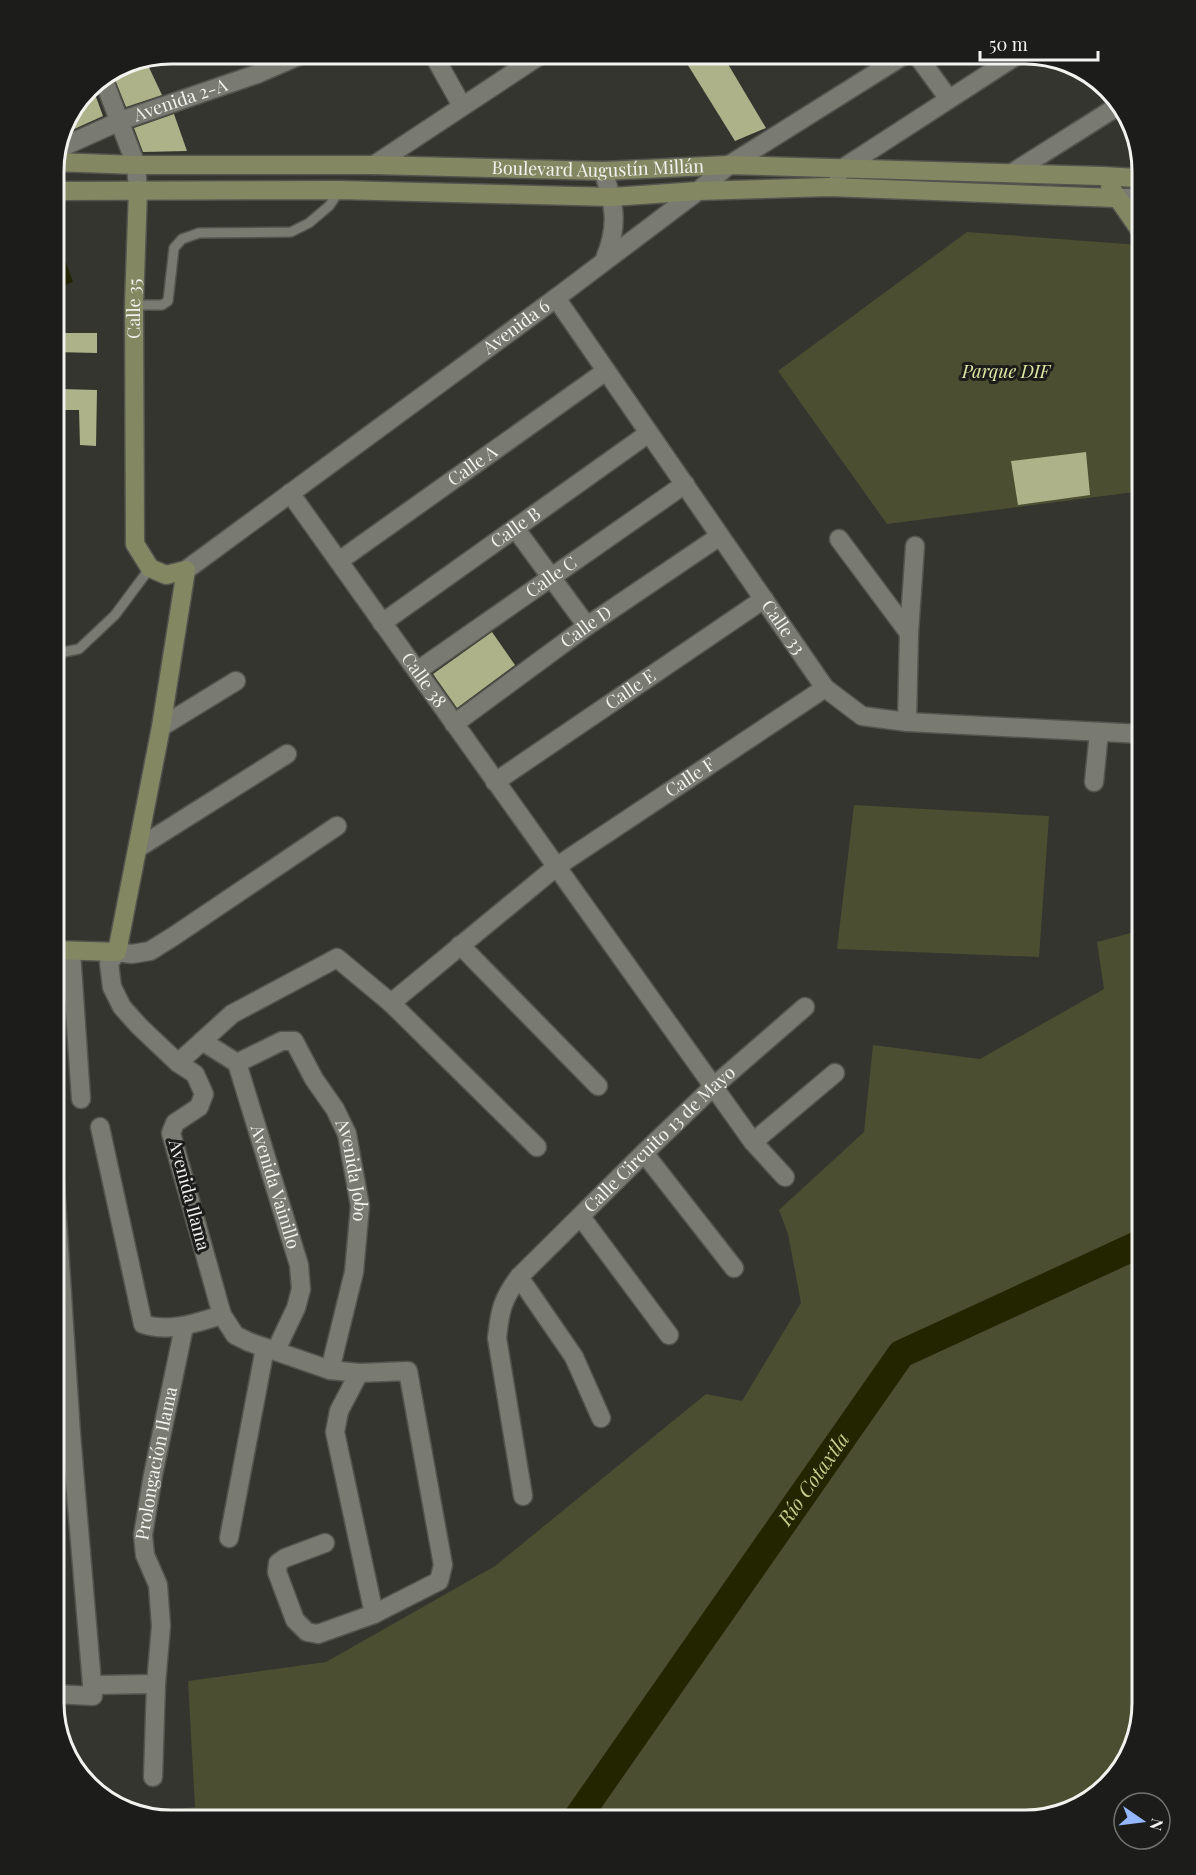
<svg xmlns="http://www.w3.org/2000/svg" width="1196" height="1875" font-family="'Playfair Display',serif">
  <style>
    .green { fill: #4b4e31 }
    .water { fill: #232500 }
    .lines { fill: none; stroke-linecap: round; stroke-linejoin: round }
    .river { stroke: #232500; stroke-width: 28 }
    .building { fill: #adb288 }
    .lane-casing { stroke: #54544f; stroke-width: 12 }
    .street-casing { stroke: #54544f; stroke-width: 21 }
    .secondary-casing { stroke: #54544f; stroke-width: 21 }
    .lane { stroke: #797a72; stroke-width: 9 }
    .street { stroke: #797a72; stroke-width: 18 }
    .secondary { stroke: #848862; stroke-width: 18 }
    .labels { text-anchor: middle; stroke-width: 6; stroke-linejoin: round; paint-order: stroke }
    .street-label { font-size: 18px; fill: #f2f2ee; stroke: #1c1d1a }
    .park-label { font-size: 18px; font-style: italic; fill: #e0e8a4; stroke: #1c1d1a }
    .water-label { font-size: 20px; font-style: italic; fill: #c5cd8a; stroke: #1c1d1a }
    .rim { fill: none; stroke: #f2f2ee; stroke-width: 3 }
  </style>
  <rect width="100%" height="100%" fill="#34352f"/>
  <!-- green -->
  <g class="green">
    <path d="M 967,232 L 1139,245 L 1142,249 L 1140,476 L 1142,476 L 1142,491 L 887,524 L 778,371 Z"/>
    <path d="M 854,805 L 1049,816 L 1039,957 L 837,949 Z"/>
    <path d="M 1142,930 L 1142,1704 L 1122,1769 L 1077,1809 L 1025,1821 L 164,1821 L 144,1814 L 195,1807 L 188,1681 L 326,1662 L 495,1566 L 706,1394 L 742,1401 L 801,1303 L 788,1234 L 779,1210 L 864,1132 L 873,1045 L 980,1059 L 1104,989 L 1097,942 Z"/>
  </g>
  <!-- water -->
  <path class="water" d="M 54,230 L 73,282 L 54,289 Z"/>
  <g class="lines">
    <!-- river -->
    <path class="river" id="s1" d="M 575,1821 L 901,1354 L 1142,1243"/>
  </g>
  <!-- building -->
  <g class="building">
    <path d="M 681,54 L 722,54 L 766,128 L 735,141 Z"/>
    <path d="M 145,59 L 162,95 L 126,107 L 112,72 L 127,63 Z"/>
    <path d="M 92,86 L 103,116 L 61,135 L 63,126 Z"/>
    <path d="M 174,114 L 187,151 L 143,152 L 134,128 Z"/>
    <path d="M 54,333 L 97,333 L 97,353 L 54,352 Z"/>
    <path d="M 60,389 L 97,390 L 96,446 L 80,445 L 79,410 L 59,410 Z"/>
    <path d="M 1086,452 L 1090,495 L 1018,505 L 1011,461 Z"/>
    <path d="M 492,632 L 515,665 L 457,708 L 433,674 Z"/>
  </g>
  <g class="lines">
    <!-- lane casing -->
    <g class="lane-casing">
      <g id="lane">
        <path d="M 134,305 L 162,305 L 168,301 L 174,248 L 182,239 L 199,233 L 291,232 L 309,223 L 329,206 L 340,190"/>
        <path d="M 54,654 L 79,649 L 115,615 L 150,568"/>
      </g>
    </g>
    <!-- street casing -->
    <g class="street-casing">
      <g id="street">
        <path d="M 433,54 L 462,106"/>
        <path d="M 916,54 L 949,99"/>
        <path d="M 103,78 L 136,165 L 138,190"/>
        <path id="s2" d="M 58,149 L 120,121 L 257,74 L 303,54"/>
        <path d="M 374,165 L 542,54"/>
        <path d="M 603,171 C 615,206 619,226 604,261"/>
        <path d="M 1012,173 L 1118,106"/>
        <path d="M 838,174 L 843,168 L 1019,54"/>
        <path d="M 1116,198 L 1142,198"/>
        <path id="s3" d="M 556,298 L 825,688 L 862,716 L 907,722 L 1142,734"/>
        <path id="s4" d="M 290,493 L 753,1142 L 785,1177"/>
        <path d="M 515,528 L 587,626"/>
        <path d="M 839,539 L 909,633"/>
        <path id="s5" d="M 339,561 L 606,371"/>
        <path id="s6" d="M 186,570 L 556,298 L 698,191 L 729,165 L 906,54"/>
        <path id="s7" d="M 382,623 L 649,433"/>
        <path id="s8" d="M 417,671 L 685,484"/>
        <path d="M 907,722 L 909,633 L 915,546"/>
        <path id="s9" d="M 454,724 L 587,626 L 720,536"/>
        <path d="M 161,727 L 236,681"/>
        <path id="s10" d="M 495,782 L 764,599"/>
        <path d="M 1094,782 L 1099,732"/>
        <path d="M 138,848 L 287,754"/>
        <path d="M 460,945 L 598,1086"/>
        <path d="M 71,951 L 81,1099"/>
        <path id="s11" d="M 391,1003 L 556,867 L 825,688"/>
        <path id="s12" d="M 202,1041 L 237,1063 L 299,1265 L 301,1289 L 296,1308 L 276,1350"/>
        <path d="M 178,1063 L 232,1014 L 337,958 L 391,1003 L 537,1147"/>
        <path id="s13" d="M 237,1063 L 282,1041 L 294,1041 L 314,1079 L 335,1109 L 347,1134 L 360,1206 L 354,1272 L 330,1370"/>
        <path d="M 100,1127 L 143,1324 C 169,1333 196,1323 222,1315"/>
        <path d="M 753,1142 L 835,1073"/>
        <path d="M 644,1153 L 734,1268"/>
        <path d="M 581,1217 L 669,1335"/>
        <path d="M 519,1277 L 574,1357 L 601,1418"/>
        <path d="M 359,1373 L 339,1411 L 335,1432 L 374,1614"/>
        <path id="s14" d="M 523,1496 L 497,1338 C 500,1310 502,1300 519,1277 L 644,1153 L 714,1086 L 805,1007"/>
        <path d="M 229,1538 L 265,1348"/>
        <path d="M 325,1543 L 285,1558 L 278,1563 L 277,1572 L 295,1620 L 307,1632 L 318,1634 L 374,1614 L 439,1581 L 443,1565 L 408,1371 L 359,1373 L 330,1370 L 249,1342 L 235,1335 L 222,1315 L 171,1133 L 175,1123 L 199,1107 L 204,1094 L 195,1074 L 178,1063 L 139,1026 L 122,1007 L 112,987 L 109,963 L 117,952 L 132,954 L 150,951 L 174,936 L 337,826"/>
        <path d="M 93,1685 L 156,1684"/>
        <path d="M 54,1694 L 93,1696 L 71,1434 L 54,1170"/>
        <path id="s15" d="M 153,1777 L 156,1684 L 161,1626 L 158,1585 L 145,1555 L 143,1535 L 153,1475 L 184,1327"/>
      </g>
    </g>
    <!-- secondary casing -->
    <g class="secondary-casing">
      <g id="secondary">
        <path id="s16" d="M 55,162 L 136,165 L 374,165 L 603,171 L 729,165 L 1102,176 L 1137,178 L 1142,184"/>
        <path d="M 1110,187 L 1142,233"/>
        <path d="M 54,191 L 340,190 L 612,197 L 698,191 L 830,187 L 1116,198"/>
        <path id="s17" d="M 54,950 L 117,952 L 161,727 L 186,570 L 166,575 L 150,568 L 135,544 L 134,305 L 138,190"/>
      </g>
    </g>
    <!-- lane -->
    <use href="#lane" class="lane"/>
    <!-- street -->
    <use href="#street" class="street"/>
    <!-- secondary -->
    <use href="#secondary" class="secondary"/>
  </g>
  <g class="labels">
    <!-- street labels -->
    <g class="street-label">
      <text dy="6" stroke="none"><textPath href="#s2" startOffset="132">Avenida 2-A</textPath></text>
      <text dy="6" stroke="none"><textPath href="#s16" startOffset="543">Boulevard Augustín Millán</textPath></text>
      <text dy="6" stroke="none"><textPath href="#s17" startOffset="753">Calle 35</textPath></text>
      <text dy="6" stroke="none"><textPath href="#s6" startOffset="410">Avenida 6</textPath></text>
      <text dy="6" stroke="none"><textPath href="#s5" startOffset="164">Calle A</textPath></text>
      <text dy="6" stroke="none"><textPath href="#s7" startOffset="164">Calle B</textPath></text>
      <text dy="6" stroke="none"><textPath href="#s8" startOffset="164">Calle C</textPath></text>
      <text dy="6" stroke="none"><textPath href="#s3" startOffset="400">Calle 33</textPath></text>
      <text dy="6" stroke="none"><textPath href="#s9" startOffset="164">Calle D</textPath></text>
      <text dy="6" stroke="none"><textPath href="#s4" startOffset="230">Calle 38</textPath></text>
      <text dy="6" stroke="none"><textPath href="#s10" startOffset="164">Calle E</textPath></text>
      <text dy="6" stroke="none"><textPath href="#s11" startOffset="375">Calle F</textPath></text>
      <text dy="6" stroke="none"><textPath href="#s14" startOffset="423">Calle Circuito 13 de Mayo</textPath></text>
      <text dy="6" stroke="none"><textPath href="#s13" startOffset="206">Avenida Jobo</textPath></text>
      <text dy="6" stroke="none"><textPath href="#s12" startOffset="171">Avenida Vainillo</textPath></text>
      <text transform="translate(189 1195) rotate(75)" y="6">Avenida Ilama</text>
      <text dy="6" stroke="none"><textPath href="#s15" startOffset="318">Prolongación Ilama</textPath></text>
    </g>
    <!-- park labels -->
    <g class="park-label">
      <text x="1006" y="378">Parque DIF</text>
    </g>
    <!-- water labels -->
    <g class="water-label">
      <text dy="7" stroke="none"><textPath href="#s1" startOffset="417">Río Cotaxtla</textPath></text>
    </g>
  </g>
  <!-- crop -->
  <path d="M0 0H1196V1875H0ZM171 64H1025A107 107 0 0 1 1132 171V1703A107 107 0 0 1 1025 1810H171A107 107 0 0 1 64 1703V171A107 107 0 0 1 171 64Z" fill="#1c1d1a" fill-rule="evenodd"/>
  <path class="rim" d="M171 64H1025A107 107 0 0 1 1132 171V1703A107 107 0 0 1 1025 1810H171A107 107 0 0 1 64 1703V171A107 107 0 0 1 171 64Z"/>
  <!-- north arrow -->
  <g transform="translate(1142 1821) rotate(104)"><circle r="28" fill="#1c1d1a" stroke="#72726f" stroke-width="1.5"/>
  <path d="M0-4.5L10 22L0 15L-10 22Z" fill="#94b7fd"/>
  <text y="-9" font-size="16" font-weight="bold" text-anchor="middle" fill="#f2f2ee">N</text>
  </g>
  <!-- scale -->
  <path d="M980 51v9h118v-9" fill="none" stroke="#f2f2ee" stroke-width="3"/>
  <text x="989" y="51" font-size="18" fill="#f2f2ee" stroke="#1c1d1a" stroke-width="4.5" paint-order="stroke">50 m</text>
</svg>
